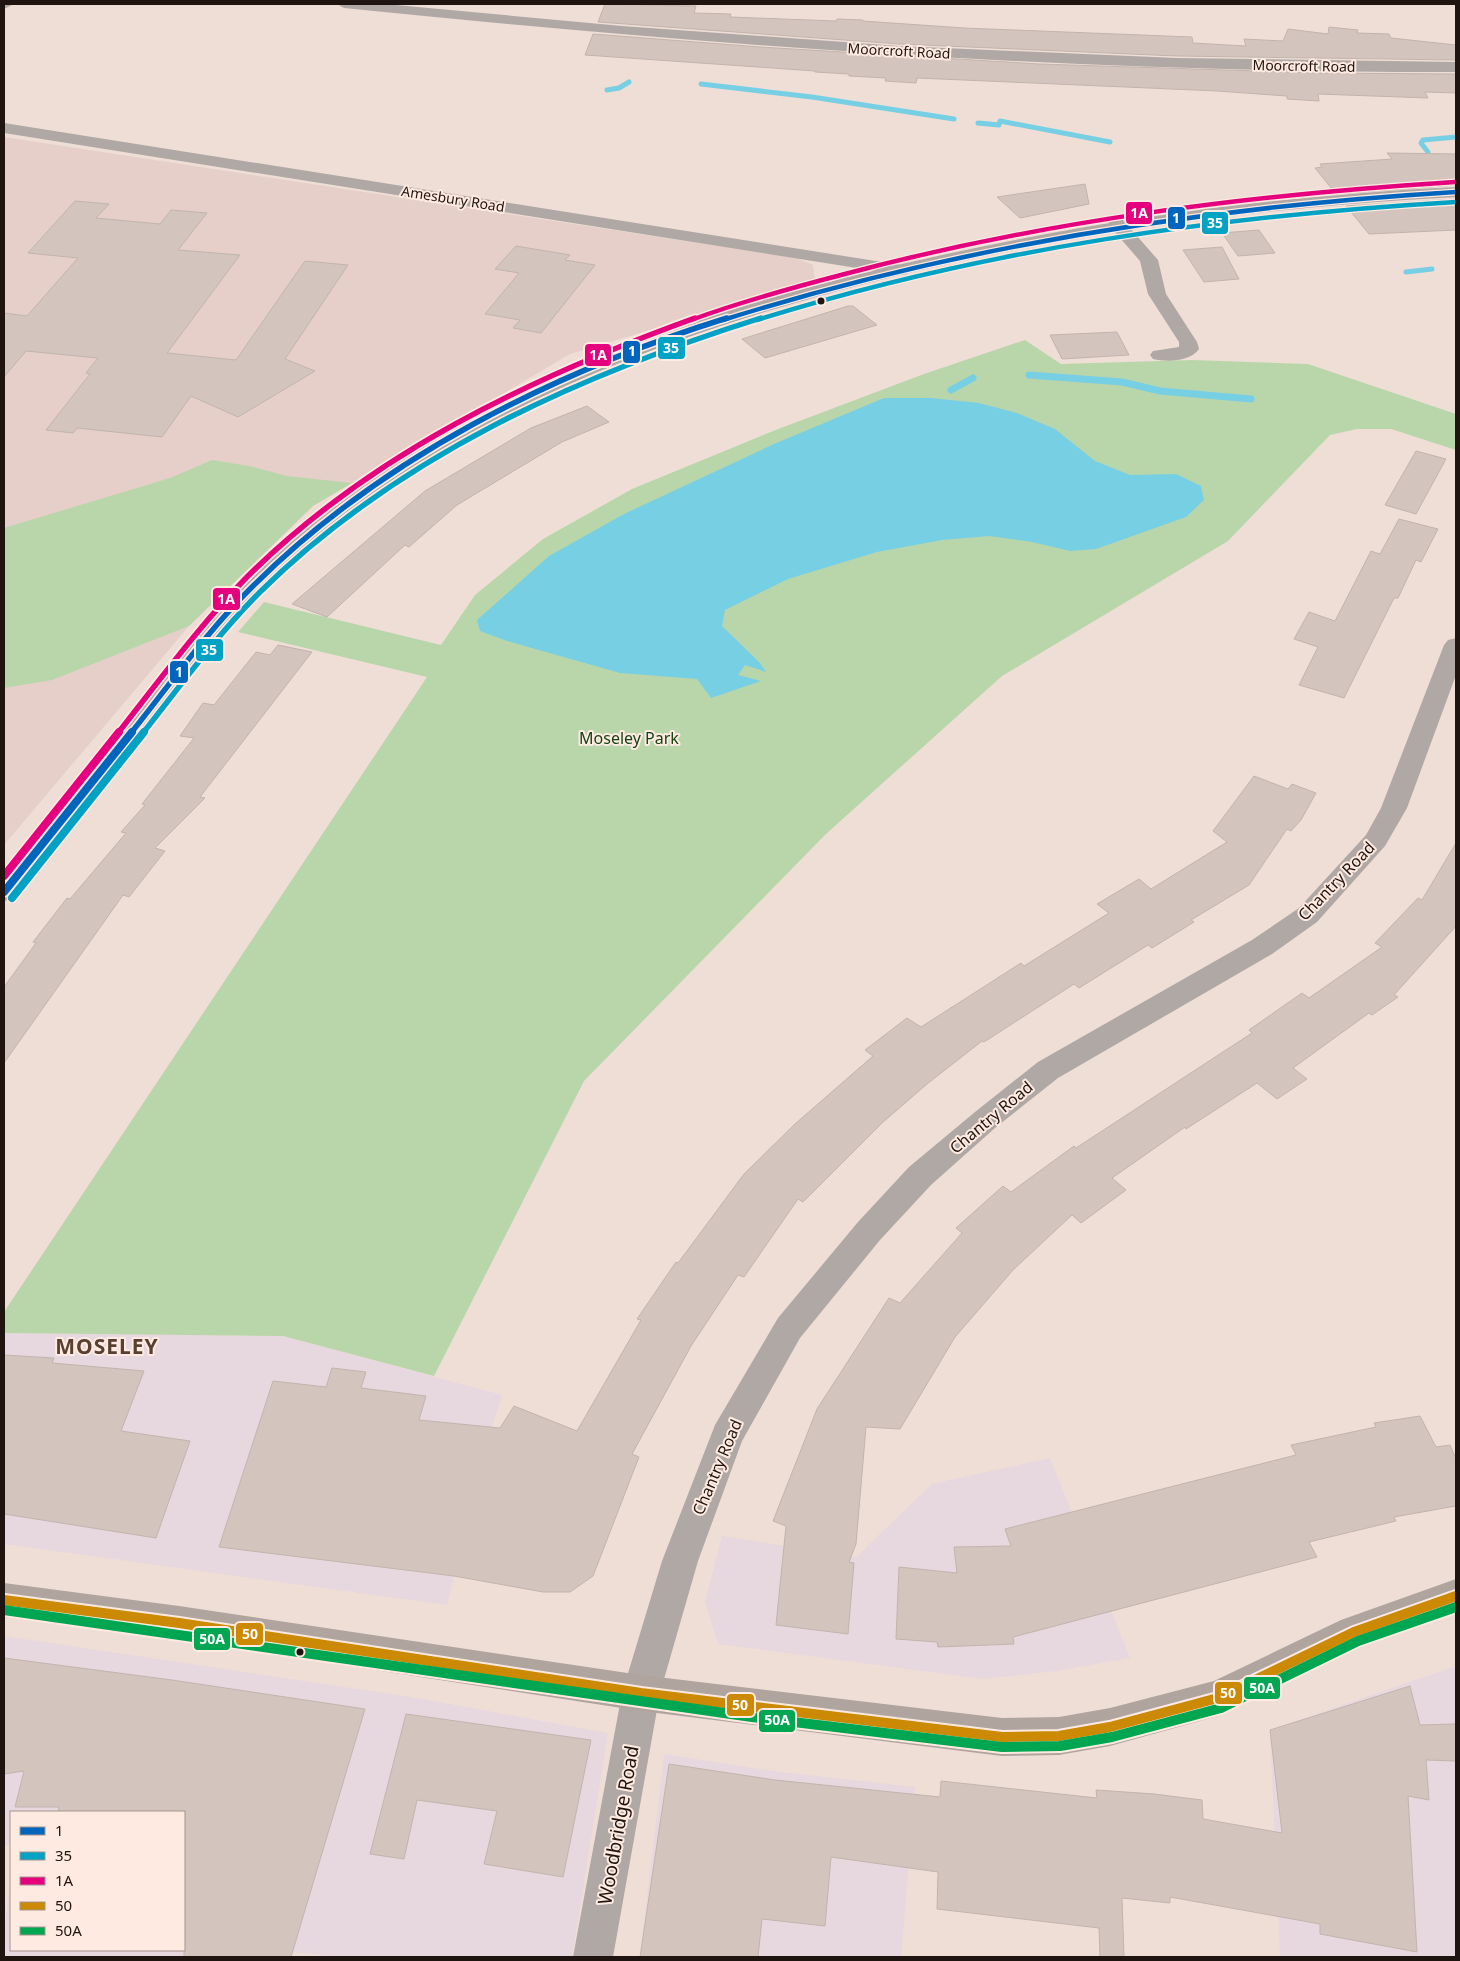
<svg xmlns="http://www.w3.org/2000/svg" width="1460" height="1961" font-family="'Noto Sans',sans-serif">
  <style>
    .commercial { fill: #e7d7de }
    .medical { fill: #e5cfc8 }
    .green { fill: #b9d6ab }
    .water { fill: #77cfe4 }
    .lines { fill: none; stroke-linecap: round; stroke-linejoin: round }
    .stream-far1 { stroke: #77cfe4; stroke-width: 5 }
    .stream { stroke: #77cfe4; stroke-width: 7 }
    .building { fill: #d3c5be; stroke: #c2b4ad }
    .street { fill: #b0a8a5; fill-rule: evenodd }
    .secondary { fill: #b1a7a3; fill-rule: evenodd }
    .highway { fill: #b0a49f; fill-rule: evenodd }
    .bus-1-far2-casing { stroke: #feeae1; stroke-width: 7 }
    .bus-1-far1-casing { stroke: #feeae1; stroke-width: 9 }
    .bus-1-casing { stroke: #feeae1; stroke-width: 11 }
    .bus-2-far2-casing { stroke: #feeae1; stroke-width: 7 }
    .bus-2-far1-casing { stroke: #feeae1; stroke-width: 9 }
    .bus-2-casing { stroke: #feeae1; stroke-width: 11 }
    .bus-3-far2-casing { stroke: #feeae1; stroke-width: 7 }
    .bus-3-far1-casing { stroke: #feeae1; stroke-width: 9 }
    .bus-3-casing { stroke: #feeae1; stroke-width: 11 }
    .bus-4-casing { stroke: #feeae1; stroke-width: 14 }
    .bus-5-casing { stroke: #feeae1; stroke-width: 14 }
    .bus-1-far2 { stroke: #0065bd; stroke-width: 4.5 }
    .bus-1-far1 { stroke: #0065bd; stroke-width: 5.5 }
    .bus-1 { stroke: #0065bd; stroke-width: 8 }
    .bus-2-far2 { stroke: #02a2c4; stroke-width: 4.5 }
    .bus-2-far1 { stroke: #02a2c4; stroke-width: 5.5 }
    .bus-2 { stroke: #02a2c4; stroke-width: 8 }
    .bus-3-far2 { stroke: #e5007d; stroke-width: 4.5 }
    .bus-3-far1 { stroke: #e5007d; stroke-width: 5.5 }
    .bus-3 { stroke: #e5007d; stroke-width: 8 }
    .bus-4 { stroke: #cc8903; stroke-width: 10 }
    .bus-5 { stroke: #00a651; stroke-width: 10 }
    .bus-dot { fill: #1f140f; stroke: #feeae1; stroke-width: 2 }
    .labels { text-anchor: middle; stroke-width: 4; stroke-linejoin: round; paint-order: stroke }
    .far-street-label { font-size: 14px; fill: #1f140f; stroke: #feeae1 }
    .park-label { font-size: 16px; fill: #154314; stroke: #feeae1 }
    .street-label { font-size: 16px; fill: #1f140f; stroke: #feeae1 }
    .near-street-label { font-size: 19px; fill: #1f140f; stroke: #feeae1 }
    .district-label { font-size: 21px; font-weight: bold; letter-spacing: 1px; fill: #593f32; stroke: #feeae1 }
    .line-badge { stroke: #feeae1; stroke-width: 2 }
    .badge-label { font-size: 14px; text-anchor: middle; font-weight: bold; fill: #fff }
  </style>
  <rect width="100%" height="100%" fill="#efded5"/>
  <!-- commercial -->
  <g class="commercial">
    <path d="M 4,1333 L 283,1336 L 502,1395 L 485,1449 L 447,1605 L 4,1544 Z"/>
    <path d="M 1050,1458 L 1130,1658 L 1056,1671 L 983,1679 L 718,1644 L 705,1602 L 722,1536 L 856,1557 L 932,1484 Z"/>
    <path d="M 4,1636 L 411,1697 L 608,1733 L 572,1957 L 339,1957 L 293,1952 L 291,1957 L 4,1957 L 4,1936 L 11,1873 L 11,1950 L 184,1950 L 184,1812 L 11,1812 L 11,1845 L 4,1846 Z"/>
    <path d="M 1456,1666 L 1456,1957 L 1280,1957 L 1270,1730 Z"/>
    <path d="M 664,1754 L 772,1771 L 915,1787 L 901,1957 L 640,1957 Z"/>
  </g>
  <!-- medical -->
  <path class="medical" d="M 4,137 L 796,258 L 813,265 L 815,281 L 570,354 L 313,506 L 189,626 L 4,845 Z"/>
  <!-- green -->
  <g class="green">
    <path d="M 1025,340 L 1061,364 L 1192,360 L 1308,364 L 1456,414 L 1456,450 L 1391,429 L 1357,429 L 1330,435 L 1228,541 L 1002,676 L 826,834 L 584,1081 L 434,1376 L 283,1336 L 4,1333 L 4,1312 L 427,677 L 238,632 L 264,602 L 441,645 L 475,595 L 543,539 L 632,489 L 773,431 L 924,374 Z"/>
    <path d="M 212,460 L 249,466 L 287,476 L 352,483 L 313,506 L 189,626 L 52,680 L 4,688 L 4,528 L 170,478 Z"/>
  </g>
  <!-- water -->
  <path class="water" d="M 884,398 L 931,398 L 979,403 L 1017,413 L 1055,429 L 1095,461 L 1130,475 L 1176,474 L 1201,486 L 1204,500 L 1186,517 L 1096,549 L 1070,551 L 1032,542 L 989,536 L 942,540 L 877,552 L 788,579 L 725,610 L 722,626 L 760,663 L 766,672 L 745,665 L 738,675 L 761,681 L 711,698 L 697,679 L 620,673 L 507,641 L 480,631 L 477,620 L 549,556 L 624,514 L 774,444 Z"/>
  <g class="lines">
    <!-- stream-far1 -->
    <g class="stream-far1">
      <path d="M 701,84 L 812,97 L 954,119"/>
      <path d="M 607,90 L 619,88 L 629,82"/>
      <path d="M 978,123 L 999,125 L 1000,121 L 1110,142"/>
      <path d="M 1428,152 L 1421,143 L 1423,140 L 1456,137"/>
      <path d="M 1406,272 L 1432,269"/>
    </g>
    <!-- stream -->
    <g class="stream">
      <path d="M 1029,375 L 1122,382 L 1160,391 L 1251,399"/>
      <path d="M 951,390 L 973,378"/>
    </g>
  </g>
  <!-- building -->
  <g class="building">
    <path d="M 605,4 L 696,6 L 694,13 L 731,14 L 730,17 L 836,21 L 837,19 L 863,20 L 863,21 L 964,28 L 1192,37 L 1193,43 L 1246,46 L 1244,39 L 1283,41 L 1288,29 L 1328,34 L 1329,27 L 1358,30 L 1357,33 L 1389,34 L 1391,38 L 1456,45 L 1456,60 L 1177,56 L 899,44 L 598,22 Z"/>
    <path d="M 593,34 L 760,47 L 1039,64 L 1317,73 L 1456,74 L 1456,93 L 1425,92 L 1428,98 L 1318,94 L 1319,101 L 1287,99 L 1287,96 L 1217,91 L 917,78 L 916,83 L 885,81 L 886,78 L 849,76 L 849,74 L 815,72 L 815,71 L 585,55 Z"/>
    <path d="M 1387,153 L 1456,154 L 1456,185 L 1336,194 L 1315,168 L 1322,167 L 1320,164 L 1392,159 Z"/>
    <path d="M 1085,184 L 1089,204 L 1020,218 L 997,197 Z"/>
    <path d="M 1456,199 L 1456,230 L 1369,234 L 1346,206 Z"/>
    <path d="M 75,201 L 109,204 L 96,218 L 160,224 L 171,210 L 207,213 L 178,250 L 240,255 L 167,353 L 236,360 L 305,261 L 348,265 L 285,359 L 315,371 L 238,417 L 191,396 L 162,437 L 77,428 L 73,433 L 46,430 L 90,374 L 86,373 L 98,358 L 26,351 L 4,377 L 4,313 L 27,316 L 78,258 L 28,253 Z"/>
    <path d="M 1259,230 L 1275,253 L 1238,256 L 1222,233 Z"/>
    <path d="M 516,246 L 570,255 L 565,260 L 595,265 L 541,333 L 513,328 L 520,320 L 485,314 L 519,273 L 495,269 Z"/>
    <path d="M 1222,247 L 1239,279 L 1204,282 L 1183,250 Z"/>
    <path d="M 848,306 L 853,306 L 877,325 L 765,358 L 742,339 Z"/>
    <path d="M 1117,332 L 1129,355 L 1062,359 L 1050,335 Z"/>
    <path d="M 587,406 L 609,422 L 562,442 L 457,505 L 409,547 L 405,545 L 327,617 L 292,604 L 425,491 L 531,428 Z"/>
    <path d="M 1416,451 L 1446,459 L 1416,514 L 1385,505 Z"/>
    <path d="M 1399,519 L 1438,529 L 1421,562 L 1416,560 L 1398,598 L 1394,598 L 1344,698 L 1299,685 L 1318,647 L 1294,639 L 1309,612 L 1335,621 L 1371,551 L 1380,554 Z"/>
    <path d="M 278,645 L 312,652 L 200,797 L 205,798 L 155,848 L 165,851 L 129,897 L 123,895 L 4,1063 L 4,987 L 36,943 L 33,942 L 67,898 L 70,899 L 126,833 L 121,832 L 145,805 L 142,804 L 194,738 L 180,736 L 203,703 L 214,705 L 256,652 L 270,655 Z"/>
    <path d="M 1254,776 L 1288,789 L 1292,784 L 1316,793 L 1301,820 L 1291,831 L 1287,829 L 1249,885 L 1191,920 L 1194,922 L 1152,948 L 1148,945 L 1079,988 L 1074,984 L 984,1042 L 982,1041 L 927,1084 L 882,1123 L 803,1202 L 798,1199 L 744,1277 L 738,1275 L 691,1346 L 632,1454 L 639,1457 L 593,1576 L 570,1592 L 543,1592 L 454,1576 L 219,1547 L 273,1381 L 326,1387 L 332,1368 L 366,1372 L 361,1388 L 426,1396 L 419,1420 L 500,1428 L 514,1406 L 577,1431 L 641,1320 L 637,1319 L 676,1262 L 678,1263 L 744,1174 L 795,1124 L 873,1056 L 865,1050 L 907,1018 L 921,1027 L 1021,963 L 1024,966 L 1109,913 L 1097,904 L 1139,879 L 1151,889 L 1227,842 L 1213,831 Z"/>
    <path d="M 1456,843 L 1456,926 L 1394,995 L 1398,997 L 1372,1015 L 1369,1013 L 1293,1068 L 1307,1079 L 1277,1099 L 1257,1083 L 1186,1129 L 1185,1127 L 1112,1178 L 1126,1190 L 1081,1223 L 1072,1215 L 1013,1270 L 955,1337 L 900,1429 L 866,1427 L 856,1544 L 849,1562 L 854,1563 L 848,1634 L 776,1625 L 786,1526 L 773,1521 L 817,1409 L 889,1298 L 900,1303 L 962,1233 L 956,1228 L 1003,1186 L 1011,1192 L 1074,1146 L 1076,1148 L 1252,1033 L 1249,1030 L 1302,993 L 1309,998 L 1382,947 L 1375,943 L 1418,898 L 1422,900 Z"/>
    <path d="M 4,1355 L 54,1358 L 52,1363 L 144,1371 L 121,1431 L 190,1441 L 156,1538 L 4,1514 Z"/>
    <path d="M 1420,1416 L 1436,1447 L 1450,1445 L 1456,1459 L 1456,1506 L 1394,1517 L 1396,1521 L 1309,1542 L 1317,1557 L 1013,1637 L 1014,1644 L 938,1647 L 937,1642 L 896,1639 L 899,1567 L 957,1573 L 954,1547 L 1011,1546 L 1005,1529 L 1296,1455 L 1291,1445 L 1376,1427 L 1374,1423 Z"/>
    <path d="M 4,1658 L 172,1680 L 365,1709 L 291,1957 L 184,1957 L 184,1812 L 58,1812 L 59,1807 L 15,1807 L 24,1771 L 4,1774 Z"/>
    <path d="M 1410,1686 L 1420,1725 L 1456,1724 L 1456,1761 L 1426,1760 L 1429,1800 L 1408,1796 L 1417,1952 L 1320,1934 L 1320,1924 L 1170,1897 L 1170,1903 L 1122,1898 L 1124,1957 L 1100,1957 L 1099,1928 L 937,1909 L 938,1872 L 831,1857 L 825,1926 L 762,1919 L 758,1957 L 640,1957 L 669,1764 L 775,1780 L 940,1797 L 941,1781 L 1097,1798 L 1096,1790 L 1154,1794 L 1202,1800 L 1203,1819 L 1282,1833 L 1270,1730 Z"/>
    <path d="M 406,1714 L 591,1740 L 563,1877 L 484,1864 L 497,1811 L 417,1800 L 404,1859 L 370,1854 Z"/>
  </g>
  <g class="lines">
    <!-- street -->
    <g class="street">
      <path d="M 4,4 L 14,4 L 4,9 Z"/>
      <path d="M 337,4 L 385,4 L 622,26 L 899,46 L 1177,58 L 1456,62 L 1456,72 C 1085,73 714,46 344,8 Z"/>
      <path d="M 4,123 L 901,265 L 907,266 L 910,270 L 907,274 L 901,275 L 4,133 Z"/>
      <path d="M 1117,219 L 1123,220 L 1158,260 L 1166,294 L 1197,342 L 1199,349 C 1190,362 1167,362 1153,359 L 1150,355 L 1153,351 L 1179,347 L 1179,342 L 1148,294 L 1140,261 L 1108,224 L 1111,220 Z"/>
      <path d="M 1456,638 L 1456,675 L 1407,808 L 1385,846 L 1317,922 L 1272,954 L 1058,1078 L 995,1128 L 931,1185 L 880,1240 L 800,1338 L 742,1441 L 698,1561 L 660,1693 L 613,1957 L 573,1957 L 622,1693 L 662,1561 L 715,1425 L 778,1318 L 858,1222 L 909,1167 L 975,1112 L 1038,1062 L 1252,940 L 1299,908 L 1366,835 L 1381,808 L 1444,645 L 1448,640 Z"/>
    </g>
    <!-- secondary -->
    <path class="secondary" d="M 1456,187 L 1456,197 C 1259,207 1064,233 872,282 C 654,338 440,420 274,578 C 229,620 192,671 154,719 C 107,779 60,839 13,899 L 4,901 L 4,874 C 53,813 102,751 152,690 C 187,647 221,601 263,564 C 329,506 399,455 476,413 C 592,350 721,310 848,277 C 1048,227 1250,197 1456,187 Z"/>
    <!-- highway -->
    <path class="highway" d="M 1456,1579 L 1456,1613 L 1363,1646 L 1218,1716 L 1110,1746 L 1059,1755 L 1002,1756 L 641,1711 L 179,1640 L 4,1617 L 4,1583 L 179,1606 L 641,1675 L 1002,1718 L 1059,1717 L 1110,1708 L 1214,1681 L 1341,1620 Z"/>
    <!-- bus-1-far2 casing -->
    <g class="bus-1-far2-casing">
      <path id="bus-1-far2" d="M 723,320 C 962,245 1206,207 1456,192"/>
    </g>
    <!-- bus-1-far1 casing -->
    <g class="bus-1-far1-casing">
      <path id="bus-1-far1" d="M 131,733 C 171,683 208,630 254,585 C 383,457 554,372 727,318"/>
    </g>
    <!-- bus-1 casing -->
    <g class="bus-1-casing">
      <path id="bus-1" d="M 4,892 L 132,732"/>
    </g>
    <!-- bus-2-far2 casing -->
    <g class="bus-2-far2-casing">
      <path id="bus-2-far2" d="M 757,320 C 984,249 1219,216 1456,202"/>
    </g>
    <!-- bus-2-far1 casing -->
    <g class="bus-2-far1-casing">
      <path id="bus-2-far1" d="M 143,733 C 181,685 217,635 260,592 C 398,456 579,375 761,318"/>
    </g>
    <!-- bus-2 casing -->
    <g class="bus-2-casing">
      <path id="bus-2" d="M 12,898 L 144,732"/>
    </g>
    <!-- bus-3-far2 casing -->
    <g class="bus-3-far2-casing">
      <path id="bus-3-far2" d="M 691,320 C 740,302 791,288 841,275 C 1042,221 1248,195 1455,182"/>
    </g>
    <!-- bus-3-far1 casing -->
    <g class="bus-3-far1-casing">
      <path id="bus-3-far1" d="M 118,733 C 159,681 199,626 246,578 C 370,454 532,377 695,318"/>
    </g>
    <!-- bus-3 casing -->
    <g class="bus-3-casing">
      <path id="bus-3" d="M 4,876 L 119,732"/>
    </g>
    <!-- bus-4 casing -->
    <g class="bus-4-casing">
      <path id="bus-4" d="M 4,1600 L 179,1623 L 641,1693 L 1002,1737 L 1059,1736 L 1110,1727 L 1218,1698 L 1354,1632 L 1456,1596"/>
    </g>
    <!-- bus-5 casing -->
    <g class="bus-5-casing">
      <path id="bus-5" d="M 4,1610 L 752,1717 L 1002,1747 L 1060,1746 L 1112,1737 L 1221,1708 L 1358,1641 L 1456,1607"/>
    </g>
    <!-- bus-1-far2 -->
    <use href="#bus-1-far2" class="bus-1-far2"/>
    <!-- bus-1-far1 -->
    <use href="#bus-1-far1" class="bus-1-far1"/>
    <!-- bus-1 -->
    <use href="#bus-1" class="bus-1"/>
    <!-- bus-2-far2 -->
    <use href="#bus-2-far2" class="bus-2-far2"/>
    <!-- bus-2-far1 -->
    <use href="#bus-2-far1" class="bus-2-far1"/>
    <!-- bus-2 -->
    <use href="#bus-2" class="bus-2"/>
    <!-- bus-3-far2 -->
    <use href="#bus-3-far2" class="bus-3-far2"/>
    <!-- bus-3-far1 -->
    <use href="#bus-3-far1" class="bus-3-far1"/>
    <!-- bus-3 -->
    <use href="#bus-3" class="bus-3"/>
    <!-- bus-4 -->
    <use href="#bus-4" class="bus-4"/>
    <!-- bus-5 -->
    <use href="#bus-5" class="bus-5"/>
  </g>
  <!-- markers -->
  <g class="bus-dot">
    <circle cx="821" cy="301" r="4.5"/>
    <circle cx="300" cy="1652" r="4.5"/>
  </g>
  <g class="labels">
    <!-- far-street labels -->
    <g class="far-street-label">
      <text transform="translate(899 51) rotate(3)" y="5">Moorcroft Road</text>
      <text transform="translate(1304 66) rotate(1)" y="5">Moorcroft Road</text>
      <text transform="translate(453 199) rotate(9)" y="5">Amesbury Road</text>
    </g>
    <!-- park labels -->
    <g class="park-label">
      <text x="629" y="744">Moseley Park</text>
    </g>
    <!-- street labels -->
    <g class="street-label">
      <text transform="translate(1336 881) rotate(-46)" y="6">Chantry Road</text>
      <text transform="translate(991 1117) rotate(-40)" y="6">Chantry Road</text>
      <text transform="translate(717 1467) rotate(-67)" y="6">Chantry Road</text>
    </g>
    <!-- near-street labels -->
    <g class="near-street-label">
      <text transform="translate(618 1825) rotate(-80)" y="7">Woodbridge Road</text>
    </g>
    <!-- district labels -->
    <g class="district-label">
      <text x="107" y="1354">MOSELEY</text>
    </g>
  </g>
  <g class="line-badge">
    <rect x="1125" y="201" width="28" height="24" rx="5" fill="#e5007d"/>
    <rect x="1167" y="206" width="19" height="24" rx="5" fill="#0065bd"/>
    <rect x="1201" y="211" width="28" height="24" rx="5" fill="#02a2c4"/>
    <rect x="657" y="336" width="29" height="24" rx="5" fill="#02a2c4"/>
    <rect x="622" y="340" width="19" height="24" rx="5" fill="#0065bd"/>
    <rect x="584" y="343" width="28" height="24" rx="5" fill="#e5007d"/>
    <rect x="212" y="587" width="29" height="24" rx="5" fill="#e5007d"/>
    <rect x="195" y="638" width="29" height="24" rx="5" fill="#02a2c4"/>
    <rect x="169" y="660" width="20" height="24" rx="5" fill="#0065bd"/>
    <rect x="235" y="1622" width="29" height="24" rx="5" fill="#cc8903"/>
    <rect x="193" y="1627" width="38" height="24" rx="5" fill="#00a651"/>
    <rect x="1243" y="1676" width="38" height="24" rx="5" fill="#00a651"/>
    <rect x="1214" y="1681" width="29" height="24" rx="5" fill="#cc8903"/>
    <rect x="726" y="1693" width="29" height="24" rx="5" fill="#cc8903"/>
    <rect x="758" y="1709" width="38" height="24" rx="5" fill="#00a651"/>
  </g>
  <g class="badge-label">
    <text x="1139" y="218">1A</text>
    <text x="1176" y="223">1</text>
    <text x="1215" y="228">35</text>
    <text x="671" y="353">35</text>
    <text x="632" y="356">1</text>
    <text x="598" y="360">1A</text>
    <text x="226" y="604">1A</text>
    <text x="209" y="655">35</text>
    <text x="179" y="677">1</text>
    <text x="250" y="1639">50</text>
    <text x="212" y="1644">50A</text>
    <text x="1262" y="1693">50A</text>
    <text x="1228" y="1698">50</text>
    <text x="740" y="1710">50</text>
    <text x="777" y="1725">50A</text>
  </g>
  <!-- border -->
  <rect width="1460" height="1961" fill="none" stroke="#1f140f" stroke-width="10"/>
  <!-- legend -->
  <rect x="10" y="1811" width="175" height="140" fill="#feeae1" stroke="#a5948d"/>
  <rect x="20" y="1827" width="25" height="8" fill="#0065bd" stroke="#a5948d"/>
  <text x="55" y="1836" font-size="15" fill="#1f140f">1</text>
  <rect x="20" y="1852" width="25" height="8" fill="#02a2c4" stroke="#a5948d"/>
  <text x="55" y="1861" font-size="15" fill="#1f140f">35</text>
  <rect x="20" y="1877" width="25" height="8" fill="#e5007d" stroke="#a5948d"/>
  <text x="55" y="1886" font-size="15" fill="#1f140f">1A</text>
  <rect x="20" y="1902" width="25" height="8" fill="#cc8903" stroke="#a5948d"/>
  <text x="55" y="1911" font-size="15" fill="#1f140f">50</text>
  <rect x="20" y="1927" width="25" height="8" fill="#00a651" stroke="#a5948d"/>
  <text x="55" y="1936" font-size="15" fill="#1f140f">50A</text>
</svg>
